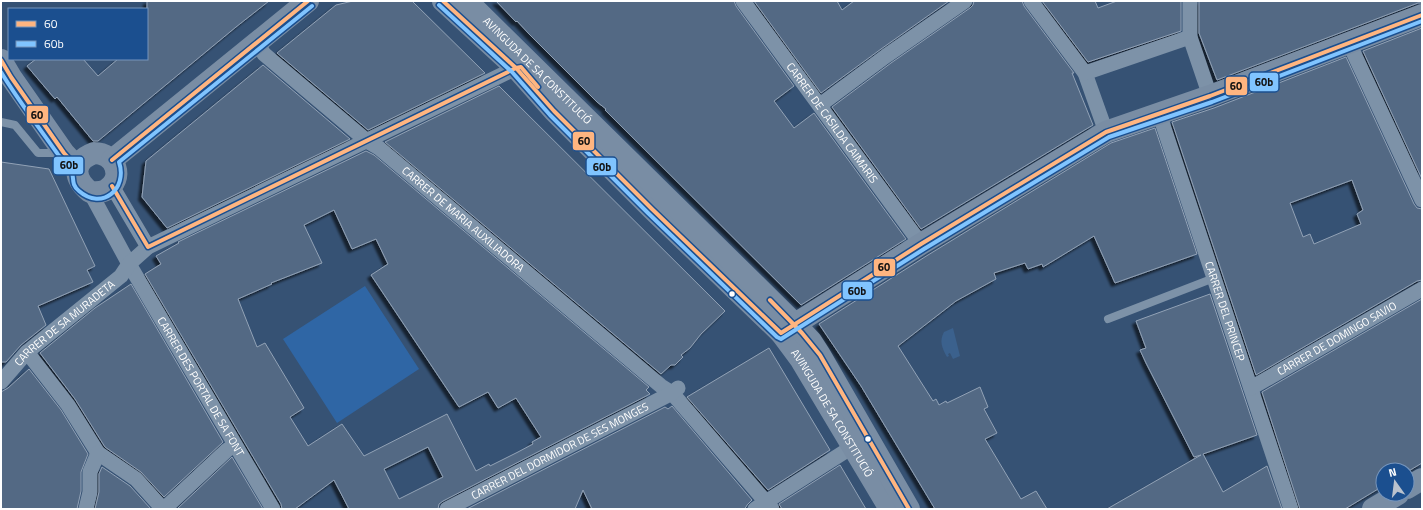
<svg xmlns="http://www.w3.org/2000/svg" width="1423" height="510" font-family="'Titillium Web',sans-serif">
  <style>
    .green { fill: #2f66a5 }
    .water { fill: #3b618d }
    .building { fill: #526984; stroke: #92a2b6; fill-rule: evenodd; filter: url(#shadow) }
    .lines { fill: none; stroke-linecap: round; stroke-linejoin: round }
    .lane { stroke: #7d92a8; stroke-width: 8 }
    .street { stroke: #7d92a8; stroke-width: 15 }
    .secondary { stroke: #798da4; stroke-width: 22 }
    .bus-1-casing { stroke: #1b4f8f; stroke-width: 7 }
    .bus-2-casing { stroke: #1b4f8f; stroke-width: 7 }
    .bus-1 { stroke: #ffb580; stroke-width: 4 }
    .bus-2 { stroke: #80c4ff; stroke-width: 4 }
    .bus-dot { fill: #fff; stroke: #1b4f8f; stroke-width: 1.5 }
    .labels { text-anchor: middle; stroke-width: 3; stroke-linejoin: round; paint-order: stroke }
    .street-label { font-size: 11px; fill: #fff; stroke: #1b4f8f }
    .line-badge { stroke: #1b4f8f; stroke-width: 1.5 }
    .pale-badge-label { font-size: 11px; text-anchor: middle; font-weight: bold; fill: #111 }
  </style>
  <defs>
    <filter id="shadow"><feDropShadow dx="-3.5" dy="3.5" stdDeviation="1" flood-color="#0009"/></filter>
  </defs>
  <rect width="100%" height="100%" fill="#365274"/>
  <!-- green -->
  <path class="green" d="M 365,286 L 419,369 L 337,423 L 283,339 Z"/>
  <!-- water -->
  <path class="water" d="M 953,328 L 960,356 L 953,359 L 950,353 L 948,354 L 949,356 L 947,357 C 942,348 939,341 944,332 Z"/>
  <!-- building -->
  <g class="building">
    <path d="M 147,1 L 269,1 L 236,27 L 98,141 L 93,141 L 57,97 L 55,99 L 27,66 L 36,59 L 83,59 L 98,76 L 118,59 L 147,59 Z"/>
    <path d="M 353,1 L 412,1 L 485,73 L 368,130 L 277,53 L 336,5 Z"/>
    <path d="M 496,1 L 734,1 L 736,6 L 794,86 L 774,101 L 794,128 L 814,113 L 906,239 L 801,305 L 605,110 L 606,109 L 597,102 L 529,34 L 517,21 L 516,22 Z"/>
    <path d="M 754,1 L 837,1 L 842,10 L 854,1 L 949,1 L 881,49 L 821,93 Z"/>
    <path d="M 974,1 L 1022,1 L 1024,6 L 1074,73 L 1072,73 L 1093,125 L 921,229 L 832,107 L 891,63 L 970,8 L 973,5 Z"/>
    <path d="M 1042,1 L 1095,1 L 1098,8 L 1117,1 L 1181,1 L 1181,31 L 1088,62 Z"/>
    <path d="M 1199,1 L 1422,1 L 1422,3 L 1418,3 L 1217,80 L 1199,33 Z"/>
    <path d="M 1422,28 L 1422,179 L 1363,51 Z"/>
    <path d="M 1346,57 L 1414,204 L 1417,208 L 1422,209 L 1422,280 L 1417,281 L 1256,375 L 1172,122 L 1214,108 ZM 1352,180 L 1363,210 L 1357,214 L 1361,224 L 1314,244 L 1310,234 L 1303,237 L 1290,203 Z"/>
    <path d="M 263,65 L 350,139 L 167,228 L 142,197 L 146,161 Z"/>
    <path d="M 499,86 L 725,311 L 701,334 L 690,348 L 681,355 L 683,357 L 675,365 L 671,365 L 661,374 L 385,142 Z"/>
    <path d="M 1155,128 L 1197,254 L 1115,283 L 1094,236 L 1043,267 L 1042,264 L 1028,269 L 1025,263 L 994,273 L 996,279 L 956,301 L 898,346 L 933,401 L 936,399 L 939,405 L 946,401 L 947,403 L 980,387 L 988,407 L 984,409 L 997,433 L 985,439 L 1021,499 L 1036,491 L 1047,509 L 935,509 L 861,386 L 819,324 L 928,255 L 1111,143 Z"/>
    <path d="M 366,151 L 374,155 L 649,387 L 646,390 L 650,394 L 443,501 L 439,504 L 438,509 L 349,509 L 334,480 L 295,509 L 282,509 L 281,504 L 145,274 L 161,264 L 156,256 L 179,243 L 178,242 ZM 334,210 L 352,249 L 376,239 L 388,264 L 371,275 L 459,407 L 488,392 L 498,408 L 516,398 L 541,437 L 532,442 L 533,444 L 518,452 L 490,466 L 489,464 L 476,471 L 447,414 L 364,456 L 342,424 L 308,446 L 290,417 L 304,408 L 265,343 L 257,347 L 238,299 L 272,284 L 271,283 L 322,263 L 304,225 ZM 428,447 L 443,477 L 399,499 L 384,469 Z"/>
    <path d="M 1,162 L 49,169 L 95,266 L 87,270 L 93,282 L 38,306 L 46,325 L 21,345 L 6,362 L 1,362 Z"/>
    <path d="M 131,284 L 223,442 L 164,497 L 141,472 L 105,447 L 75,399 L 40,353 L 95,308 Z"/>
    <path d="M 1210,294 L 1257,435 L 1203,454 L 1223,492 L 1267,466 L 1282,509 L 1107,509 L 1201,455 L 1194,457 L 1146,363 L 1140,350 L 1146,348 L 1136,321 Z"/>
    <path d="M 1422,299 L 1422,463 L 1407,472 L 1407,470 L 1383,470 L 1383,486 L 1345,509 L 1300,509 L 1262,392 Z"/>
    <path d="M 769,348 L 830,450 L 768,490 L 687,397 Z"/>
    <path d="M 29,369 L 61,410 L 88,454 L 81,472 L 81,491 L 77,509 L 1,509 L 1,392 L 8,388 Z"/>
    <path d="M 672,406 L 752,500 L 747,505 L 746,507 L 744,509 L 592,509 L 583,490 L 575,509 L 467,509 L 665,407 L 668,409 Z"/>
    <path d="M 232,457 L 263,509 L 177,509 Z"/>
    <path d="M 840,465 L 866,509 L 782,509 L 779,504 Z"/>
    <path d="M 102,467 L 130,486 L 151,509 L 95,509 L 99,492 L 99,474 Z"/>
  </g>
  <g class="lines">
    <!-- lane -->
    <g class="lane">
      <path d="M 1,122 L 15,125 L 38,153 L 60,153"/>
      <path d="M 1108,319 L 1214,278"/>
    </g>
    <!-- street -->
    <g class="street">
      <path id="s1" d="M 743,1 L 921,244"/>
      <path d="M 1031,1 L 1085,73 L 1106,132"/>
      <path d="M 1190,1 L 1190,37 L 1210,96"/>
      <path id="s2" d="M 257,43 L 264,54 L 367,141 L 379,148 L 661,386 L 672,393 L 772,509"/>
      <path d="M 1349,43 L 1422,200"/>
      <path d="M 1085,73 L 1190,37"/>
      <path d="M 820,105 L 886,56 L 965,1"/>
      <path id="s3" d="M 1159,113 L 1291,509"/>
      <path d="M 112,186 L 148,247"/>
      <path id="s4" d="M 90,192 L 129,264 L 273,509"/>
      <path d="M 27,352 L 68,405 L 98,453 L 136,479 L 163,509"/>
      <path id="s5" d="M 1,382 L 27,352 L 121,276 L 129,264 L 148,247 L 516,68 L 521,67 L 522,69"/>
      <path id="s6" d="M 1251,388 L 1422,289"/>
      <path d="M 86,509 L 90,492 L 90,472 L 98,453"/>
      <path d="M 164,509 L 227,450 L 235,445"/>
      <path id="s7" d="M 447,509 L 672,393 L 678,388"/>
      <path d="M 755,509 L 852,447"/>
    </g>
    <!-- secondary -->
    <g class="secondary">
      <path id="s8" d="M 443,1 L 516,68 L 554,111 L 652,209 L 781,333 L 801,360 L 890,509"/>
      <path id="s9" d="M 467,1 L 795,324 L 811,341 L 820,355 L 909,509"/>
      <path d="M 1,60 L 11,77 L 64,153 L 77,167"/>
      <path d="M 94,153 C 116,153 125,179 106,190 C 101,193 95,192 90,192 C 74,179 71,162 94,153 Z"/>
      <path d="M 112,160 L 308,1"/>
      <path d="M 781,333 L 921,244 L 1106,132 L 1210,96 L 1422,15"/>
      <path d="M 1407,488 L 1422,479"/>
      <path d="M 1373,509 L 1398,494"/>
    </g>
    <!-- bus-1 casing -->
    <g class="bus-1-casing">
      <g id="bus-1">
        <path d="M 443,1 L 516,68 L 554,111 L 652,209 L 781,333 L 921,244 L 1106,132 L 1210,96 L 1422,15"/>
        <path d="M 1,60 L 11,77 L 64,153 L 77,167"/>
        <path d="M 112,160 L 308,1"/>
        <path d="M 112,186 L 148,247 L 516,68 L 521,67 L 538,87"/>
        <path d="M 770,300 L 802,333 L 820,355 L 909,509"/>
      </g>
    </g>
    <!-- bus-2 casing -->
    <g class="bus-2-casing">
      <g id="bus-2">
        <path d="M 439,5 L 512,72 L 550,115 L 648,213 L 777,337 L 781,339 L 924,249 L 1109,137 L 1212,102 L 1422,21"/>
        <path d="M 1,72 C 18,100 38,126 57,153 C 61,159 68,163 71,169 C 75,177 70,184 79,191 C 102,211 128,189 119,162 L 312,6"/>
      </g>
    </g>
    <!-- bus-1 -->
    <use href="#bus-1" class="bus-1"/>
    <!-- bus-2 -->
    <use href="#bus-2" class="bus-2"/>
  </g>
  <!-- markers -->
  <g class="bus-dot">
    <circle cx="732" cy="294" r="3.5"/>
    <circle cx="868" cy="439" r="3.5"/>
  </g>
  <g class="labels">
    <!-- street labels -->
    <g class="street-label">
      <text dy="4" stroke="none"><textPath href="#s9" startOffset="99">AVINGUDA DE SA CONSTITUCIÓ</textPath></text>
      <text dy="4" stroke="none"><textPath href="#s1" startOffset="151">CARRER DE CASILDA CAIMARIS</textPath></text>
      <text dy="4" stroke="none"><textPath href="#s2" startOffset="272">CARRER DE MARIA AUXILIADORA</textPath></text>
      <text dy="4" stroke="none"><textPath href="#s3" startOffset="209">CARRER DEL PRINCEP</textPath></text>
      <text dy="4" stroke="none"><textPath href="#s5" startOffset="87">CARRER DE SA MURADETA</textPath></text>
      <text dy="4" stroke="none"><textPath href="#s6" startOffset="99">CARRER DE DOMINGO SAVIO</textPath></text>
      <text dy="4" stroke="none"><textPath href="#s4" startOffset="224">CARRER DES PORTAL DE SA FONT</textPath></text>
      <text dy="4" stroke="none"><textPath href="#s8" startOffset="569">AVINGUDA DE SA CONSTITUCIÓ</textPath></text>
      <text dy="4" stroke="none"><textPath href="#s7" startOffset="127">CARRER DEL DORMIDOR DE SES MONGES</textPath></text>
    </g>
  </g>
  <g class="line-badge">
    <rect x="1249" y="72" width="30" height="20" rx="4" fill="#80c4ff"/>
    <rect x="1225" y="76" width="23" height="20" rx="4" fill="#ffb580"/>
    <rect x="26" y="105" width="23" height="19" rx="4" fill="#ffb580"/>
    <rect x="572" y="131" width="23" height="20" rx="4" fill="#ffb580"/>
    <rect x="53" y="156" width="31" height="19" rx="4" fill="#80c4ff"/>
    <rect x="586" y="157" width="31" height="19" rx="4" fill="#80c4ff"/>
    <rect x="873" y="258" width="23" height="19" rx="4" fill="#ffb580"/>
    <rect x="842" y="281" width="31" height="19" rx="4" fill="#80c4ff"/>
  </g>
  <g class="pale-badge-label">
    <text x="1264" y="86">60b</text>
    <text x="1236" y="90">60</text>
    <text x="37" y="119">60</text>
    <text x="584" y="145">60</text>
    <text x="69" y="169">60b</text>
    <text x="602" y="171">60b</text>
    <text x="884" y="271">60</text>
    <text x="857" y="295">60b</text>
  </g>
  <!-- border -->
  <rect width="1423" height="510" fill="none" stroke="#ffffff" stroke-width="4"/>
  <!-- legend -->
  <rect x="8" y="8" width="140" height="52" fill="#1b4f8f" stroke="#7695bc"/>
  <rect x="16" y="21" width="20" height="6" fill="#ffb580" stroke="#7695bc"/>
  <text x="44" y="28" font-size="12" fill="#ffffff">60</text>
  <rect x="16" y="41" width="20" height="6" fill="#80c4ff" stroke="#7695bc"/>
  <text x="44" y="48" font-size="12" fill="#ffffff">60b</text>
  <!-- north arrow -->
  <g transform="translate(1395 482) rotate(346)"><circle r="19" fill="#1b4f8f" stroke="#7695bc"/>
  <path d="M0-3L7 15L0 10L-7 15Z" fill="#b9c2ce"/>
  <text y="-6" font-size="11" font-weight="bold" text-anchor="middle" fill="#ffffff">N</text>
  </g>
</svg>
